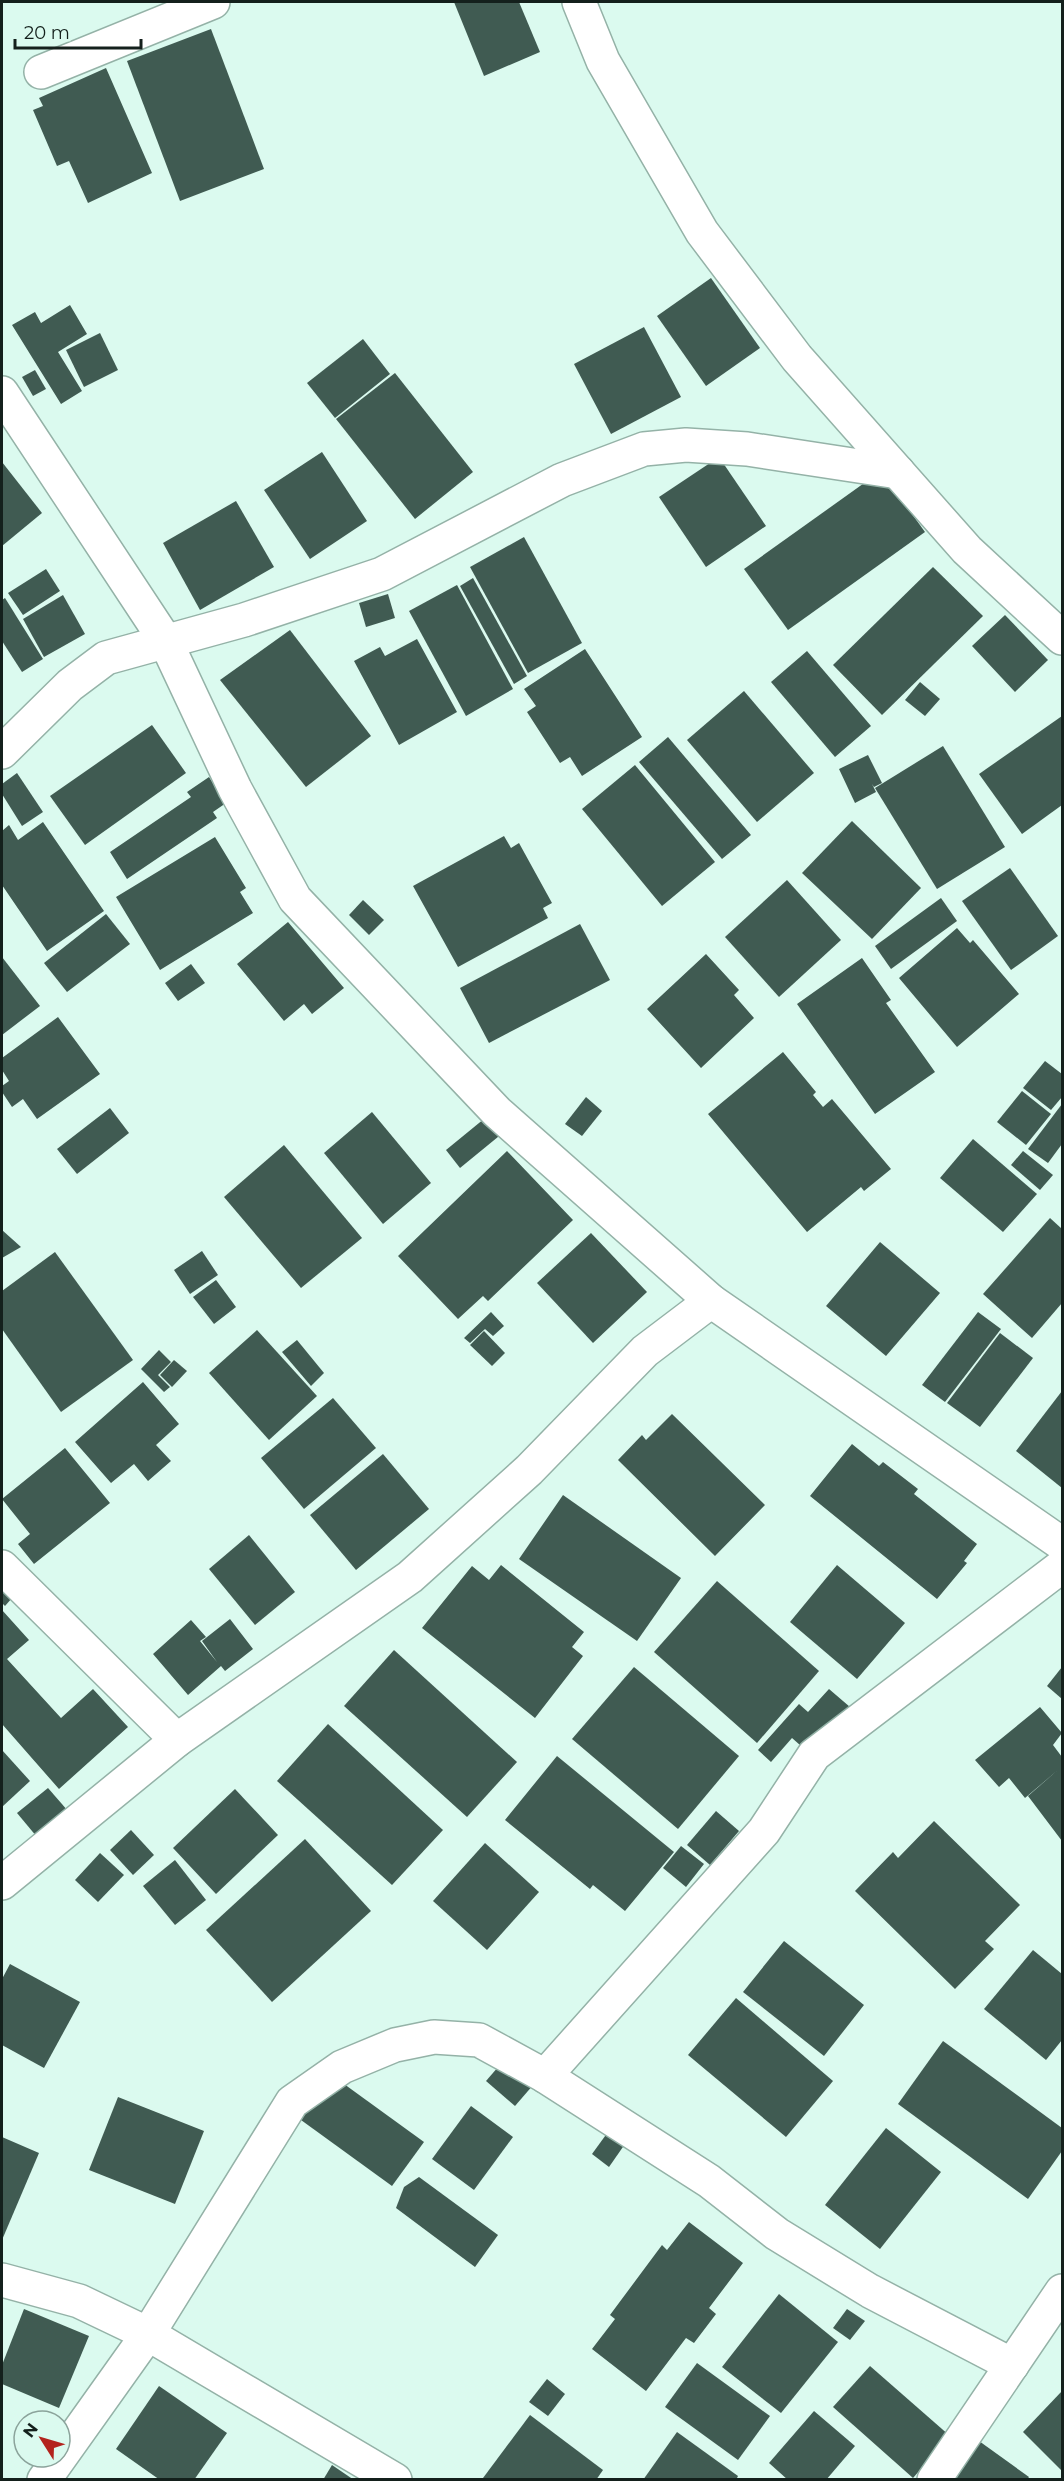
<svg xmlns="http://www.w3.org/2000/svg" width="1064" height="2481" font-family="Montserrat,sans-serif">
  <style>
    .building { fill: #405b52 }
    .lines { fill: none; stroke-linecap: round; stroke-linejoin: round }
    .minor-casing { stroke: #94b2a7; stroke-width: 36 }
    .minor { stroke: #fff; stroke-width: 33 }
  </style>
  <rect width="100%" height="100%" fill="#dbfaef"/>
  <!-- building -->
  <g class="building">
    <path d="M 454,2 L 519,2 L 540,52 L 484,76 Z"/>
    <path d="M 211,29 L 264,169 L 180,201 L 127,61 Z"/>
    <path d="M 106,68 L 152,173 L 88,203 L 69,161 L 57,166 L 33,110 L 43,106 L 39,98 Z"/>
    <path d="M 711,278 L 760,348 L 706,386 L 657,316 Z"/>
    <path d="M 70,305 L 87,334 L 58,352 L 82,391 L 61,404 L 12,325 L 35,312 L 41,323 Z"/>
    <path d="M 644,327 L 681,397 L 611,434 L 574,364 Z"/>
    <path d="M 100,333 L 118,370 L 84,387 L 66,350 Z"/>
    <path d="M 363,339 L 390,374 L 335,418 L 307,383 Z"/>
    <path d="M 35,370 L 46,389 L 33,396 L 22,377 Z"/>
    <path d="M 395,373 L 473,472 L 415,519 L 336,419 Z"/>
    <path d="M 322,452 L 367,521 L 310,559 L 264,490 Z"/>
    <path d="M 719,457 L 766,526 L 706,567 L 659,497 Z"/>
    <path d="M 2,462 L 42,513 L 2,546 Z"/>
    <path d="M 881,471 L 925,532 L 788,630 L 744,569 Z"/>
    <path d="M 236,501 L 274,567 L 200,610 L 163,543 Z"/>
    <path d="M 524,537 L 582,643 L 528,673 L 470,567 Z"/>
    <path d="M 933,567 L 983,616 L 882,715 L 833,665 Z"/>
    <path d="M 46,569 L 60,591 L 23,615 L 8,593 Z"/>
    <path d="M 473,578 L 527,676 L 514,684 L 460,586 Z"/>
    <path d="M 457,585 L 513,689 L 466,716 L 409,611 Z"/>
    <path d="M 388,594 L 395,618 L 366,627 L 359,603 Z"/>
    <path d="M 63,595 L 85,634 L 44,657 L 23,619 Z"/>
    <path d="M 5,598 L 43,659 L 22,672 L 2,641 L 2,600 Z"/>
    <path d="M 1005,615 L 1048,660 L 1015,692 L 972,646 Z"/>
    <path d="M 290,630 L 371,736 L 306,787 L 220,680 Z"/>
    <path d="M 417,639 L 457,712 L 399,745 L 354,661 L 380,647 L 385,656 Z"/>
    <path d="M 585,649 L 642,737 L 582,776 L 570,757 L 560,763 L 527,712 L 536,706 L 524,689 Z"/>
    <path d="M 807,651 L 871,726 L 835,757 L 771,682 Z"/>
    <path d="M 920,682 L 940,699 L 925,716 L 905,700 Z"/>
    <path d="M 744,691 L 814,773 L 757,822 L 687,740 Z"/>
    <path d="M 1062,716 L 1062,805 L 1022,834 L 979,774 Z"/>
    <path d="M 152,725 L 186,773 L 85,845 L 50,796 Z"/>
    <path d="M 668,737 L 751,835 L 722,859 L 639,762 Z"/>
    <path d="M 943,746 L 1005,847 L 937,889 L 875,788 Z"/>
    <path d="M 868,755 L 882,783 L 874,787 L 872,784 L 876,792 L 855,803 L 839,769 Z"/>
    <path d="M 635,765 L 715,862 L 662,906 L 582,809 Z"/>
    <path d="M 17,773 L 43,812 L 22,826 L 2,794 L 2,784 Z"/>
    <path d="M 209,777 L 226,803 L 213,812 L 217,818 L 127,879 L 110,852 L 191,797 L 187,792 Z"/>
    <path d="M 852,821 L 921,888 L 872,939 L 802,873 Z"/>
    <path d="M 43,822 L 104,911 L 47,951 L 2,885 L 2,831 L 9,825 L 18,840 Z"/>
    <path d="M 504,836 L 511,848 L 519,843 L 552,903 L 543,908 L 548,918 L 458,967 L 413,886 Z"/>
    <path d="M 215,837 L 246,888 L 240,892 L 253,913 L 160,970 L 116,897 Z"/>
    <path d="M 1010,868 L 1058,936 L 1011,970 L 962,901 Z"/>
    <path d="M 787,880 L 841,940 L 779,997 L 725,937 Z"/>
    <path d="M 941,898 L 957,921 L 891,969 L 875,946 Z"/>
    <path d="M 363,900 L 384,920 L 369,935 L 349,915 Z"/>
    <path d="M 106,914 L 130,944 L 67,992 L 44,963 Z"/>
    <path d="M 288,922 L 344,988 L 312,1014 L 304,1004 L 284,1021 L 237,964 Z"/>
    <path d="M 580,924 L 610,980 L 489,1043 L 460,988 Z"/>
    <path d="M 957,928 L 970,943 L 973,940 L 1019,994 L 957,1047 L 899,978 Z"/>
    <path d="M 706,954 L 739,990 L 734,995 L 754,1018 L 701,1068 L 647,1009 Z"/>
    <path d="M 2,957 L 40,1006 L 2,1035 Z"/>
    <path d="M 862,958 L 891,1000 L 886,1003 L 935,1072 L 875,1114 L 797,1004 Z"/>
    <path d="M 191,964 L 205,983 L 178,1001 L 165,983 Z"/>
    <path d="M 58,1017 L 100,1074 L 37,1119 L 23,1099 L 12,1107 L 2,1092 L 2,1086 L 9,1081 L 2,1070 L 2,1058 Z"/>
    <path d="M 783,1052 L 816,1092 L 813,1095 L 823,1107 L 832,1099 L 891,1169 L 864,1191 L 861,1187 L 807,1232 L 708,1114 Z"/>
    <path d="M 1045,1061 L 1062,1074 L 1062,1097 L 1051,1110 L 1023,1088 Z"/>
    <path d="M 1022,1091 L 1051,1114 L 1026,1145 L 997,1122 Z"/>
    <path d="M 586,1097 L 602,1111 L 582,1136 L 565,1124 Z"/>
    <path d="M 1062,1104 L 1062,1144 L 1048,1163 L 1028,1149 Z"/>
    <path d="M 110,1108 L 129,1133 L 77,1174 L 57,1149 Z"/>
    <path d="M 372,1112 L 431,1183 L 383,1224 L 324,1153 Z"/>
    <path d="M 490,1114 L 504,1132 L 460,1168 L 446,1150 Z"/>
    <path d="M 973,1139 L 1037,1194 L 1003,1232 L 940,1178 Z"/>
    <path d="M 284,1145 L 362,1238 L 301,1288 L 224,1197 Z"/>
    <path d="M 507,1151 L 573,1220 L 488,1301 L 483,1296 L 458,1319 L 398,1256 Z"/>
    <path d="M 1023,1151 L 1053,1175 L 1040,1190 L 1011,1165 Z"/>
    <path d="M 1050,1218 L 1062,1229 L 1062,1303 L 1032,1338 L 983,1294 Z"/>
    <path d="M 2,1230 L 21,1247 L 2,1258 Z"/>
    <path d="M 591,1233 L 647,1292 L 593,1343 L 537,1283 Z"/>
    <path d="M 880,1242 L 940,1293 L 886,1356 L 826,1306 Z"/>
    <path d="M 202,1251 L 218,1275 L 190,1294 L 174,1270 Z"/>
    <path d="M 55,1252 L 133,1360 L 61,1412 L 2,1329 L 2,1291 Z"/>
    <path d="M 216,1280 L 236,1307 L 214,1324 L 193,1297 Z"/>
    <path d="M 491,1312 L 504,1326 L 493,1336 L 485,1329 L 470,1343 L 464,1338 Z"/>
    <path d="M 978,1312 L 1001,1329 L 945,1402 L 922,1385 Z"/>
    <path d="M 257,1330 L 317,1396 L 269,1440 L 209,1373 Z"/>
    <path d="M 484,1331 L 505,1353 L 492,1366 L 470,1345 Z"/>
    <path d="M 1000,1333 L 1033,1358 L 980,1427 L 947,1403 Z"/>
    <path d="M 297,1340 L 324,1373 L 311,1386 L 282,1352 Z"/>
    <path d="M 159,1350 L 171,1362 L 158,1375 L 170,1387 L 164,1392 L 141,1369 Z"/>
    <path d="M 174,1360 L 187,1371 L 172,1387 L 160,1375 Z"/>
    <path d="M 143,1382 L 179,1424 L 156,1445 L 171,1461 L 148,1481 L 134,1464 L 111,1483 L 75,1442 Z"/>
    <path d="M 1062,1391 L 1062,1488 L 1016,1451 Z"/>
    <path d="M 333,1398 L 376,1448 L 304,1509 L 261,1458 Z"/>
    <path d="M 672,1414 L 765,1505 L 715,1556 L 618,1460 L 642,1435 L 646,1440 Z"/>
    <path d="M 852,1444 L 879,1466 L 883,1462 L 918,1489 L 914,1494 L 977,1544 L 964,1561 L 967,1563 L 937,1599 L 810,1496 Z"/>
    <path d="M 65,1448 L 110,1503 L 34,1564 L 18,1544 L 30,1534 L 2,1499 Z"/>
    <path d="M 383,1454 L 429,1509 L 356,1570 L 310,1515 Z"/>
    <path d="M 563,1495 L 681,1578 L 637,1641 L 519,1559 Z"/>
    <path d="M 249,1535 L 295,1592 L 255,1625 L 209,1569 Z"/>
    <path d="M 501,1565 L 584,1632 L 572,1647 L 583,1656 L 535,1718 L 422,1628 L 472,1566 L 489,1580 Z"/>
    <path d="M 837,1565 L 905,1623 L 857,1679 L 790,1622 Z"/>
    <path d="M 2,1575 L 19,1590 L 5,1606 L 2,1603 Z"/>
    <path d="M 717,1581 L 819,1671 L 757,1743 L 654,1652 Z"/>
    <path d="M 2,1610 L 29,1640 L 7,1659 L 61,1718 L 93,1689 L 128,1727 L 59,1789 L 2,1724 Z"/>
    <path d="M 230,1619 L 253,1649 L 225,1671 L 221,1666 L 188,1695 L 153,1654 L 191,1620 L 206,1637 L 200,1641 L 217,1662 L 202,1641 Z"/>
    <path d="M 394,1650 L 517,1762 L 467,1817 L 344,1706 Z"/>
    <path d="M 634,1667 L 739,1756 L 678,1829 L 572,1739 Z"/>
    <path d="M 1062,1667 L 1062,1699 L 1047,1686 Z"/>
    <path d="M 829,1689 L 850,1707 L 809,1753 L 792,1738 L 771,1762 L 758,1750 L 799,1704 L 808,1712 Z"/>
    <path d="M 1040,1707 L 1062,1733 L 1053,1745 L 1062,1757 L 1062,1841 L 1028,1796 L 1059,1769 L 1025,1798 L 1009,1778 L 999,1787 L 975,1760 Z"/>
    <path d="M 328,1724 L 443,1830 L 392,1885 L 277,1781 Z"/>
    <path d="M 2,1750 L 30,1781 L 2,1807 Z"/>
    <path d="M 557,1756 L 674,1852 L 625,1911 L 593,1885 L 590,1889 L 505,1820 Z"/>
    <path d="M 48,1788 L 68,1811 L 37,1837 L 17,1813 Z"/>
    <path d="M 235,1789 L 278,1835 L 216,1894 L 173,1848 Z"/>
    <path d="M 716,1811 L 739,1831 L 710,1865 L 687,1845 Z"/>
    <path d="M 934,1821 L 1020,1905 L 985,1941 L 994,1949 L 955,1989 L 855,1891 L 893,1852 L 898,1858 Z"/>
    <path d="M 131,1830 L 154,1855 L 133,1875 L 110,1850 Z"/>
    <path d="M 305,1839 L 371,1911 L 272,2002 L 206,1930 Z"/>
    <path d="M 485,1843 L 539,1892 L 487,1950 L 433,1901 Z"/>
    <path d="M 681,1846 L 704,1864 L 686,1887 L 663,1868 Z"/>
    <path d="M 100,1853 L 124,1875 L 98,1902 L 75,1880 Z"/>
    <path d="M 175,1860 L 206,1900 L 175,1925 L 143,1886 Z"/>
    <path d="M 784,1941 L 864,2005 L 824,2056 L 743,1992 Z"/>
    <path d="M 1033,1950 L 1062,1974 L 1062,2040 L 1046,2060 L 984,2009 Z"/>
    <path d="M 10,1964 L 80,2002 L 44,2068 L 2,2045 L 2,1979 Z"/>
    <path d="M 736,1998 L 833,2081 L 786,2137 L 688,2055 Z"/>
    <path d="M 943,2041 L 1062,2128 L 1062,2151 L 1028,2199 L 898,2104 Z"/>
    <path d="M 505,2059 L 534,2084 L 515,2106 L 486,2081 Z"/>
    <path d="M 333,2076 L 424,2142 L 392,2186 L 301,2120 Z"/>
    <path d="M 118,2097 L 204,2131 L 175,2204 L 89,2170 Z"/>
    <path d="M 471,2106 L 513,2137 L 474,2190 L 432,2159 Z"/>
    <path d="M 886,2128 L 941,2172 L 880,2249 L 825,2205 Z"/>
    <path d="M 608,2132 L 625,2144 L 609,2167 L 592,2154 Z"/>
    <path d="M 2,2137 L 39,2153 L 2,2240 Z"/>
    <path d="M 419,2177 L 498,2235 L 475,2267 L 396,2208 L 404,2187 Z"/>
    <path d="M 689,2222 L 743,2263 L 709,2308 L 716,2314 L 694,2343 L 686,2338 L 646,2391 L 592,2349 L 615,2319 L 610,2315 L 662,2245 L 667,2250 Z"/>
    <path d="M 779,2294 L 838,2342 L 781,2413 L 722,2367 Z"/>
    <path d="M 24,2309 L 89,2336 L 59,2408 L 2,2384 L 2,2365 Z"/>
    <path d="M 847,2309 L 865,2321 L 850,2340 L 833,2328 Z"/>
    <path d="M 697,2363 L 770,2416 L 738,2460 L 665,2407 Z"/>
    <path d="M 870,2366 L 950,2436 L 913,2478 L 833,2407 Z"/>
    <path d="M 547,2379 L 565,2394 L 548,2416 L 529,2402 Z"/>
    <path d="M 159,2386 L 227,2433 L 194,2480 L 160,2480 L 116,2449 Z"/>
    <path d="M 1062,2391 L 1062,2471 L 1023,2432 Z"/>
    <path d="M 814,2411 L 855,2446 L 826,2480 L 788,2480 L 769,2463 Z"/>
    <path d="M 530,2415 L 603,2470 L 596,2480 L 483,2478 Z"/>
    <path d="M 677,2432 L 738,2476 L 736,2480 L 643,2480 Z"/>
    <path d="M 979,2441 L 1029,2477 L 1027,2480 L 951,2480 Z"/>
    <path d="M 332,2465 L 354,2480 L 323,2480 Z"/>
  </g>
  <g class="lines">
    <!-- minor casing -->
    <g class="minor-casing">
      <g id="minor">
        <path d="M 579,2 L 603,61 L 702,232 L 797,358 L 967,550 L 1062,638"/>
        <path d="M 41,72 L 213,2"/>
        <path d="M 2,393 L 165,640 L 235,789 L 295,899 L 497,1112 L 711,1301 L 1062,1544"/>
        <path d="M 2,752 L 70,685 L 106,658 L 244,620 L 382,574 L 562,480 L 644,449 L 686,445 L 747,449 L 898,472"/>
        <path d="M 2,1567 L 177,1740"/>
        <path d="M 2,1883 L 177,1740 L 410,1577 L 529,1470 L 645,1351 L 711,1301"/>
        <path d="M 545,2076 L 764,1831 L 814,1755 L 1062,1566"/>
        <path d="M 2,2280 L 79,2301 L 148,2334 L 395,2480"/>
        <path d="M 44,2480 L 148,2334 L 292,2102 L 342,2067 L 395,2045 L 434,2037 L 479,2040 L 545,2076 L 709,2181 L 777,2234 L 870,2291 L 1012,2365"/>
        <path d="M 934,2480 L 1062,2291"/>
      </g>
    </g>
    <!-- minor -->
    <use href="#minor" class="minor"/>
  </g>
  <!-- border -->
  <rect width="1064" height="2481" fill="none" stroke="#14201c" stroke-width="6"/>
  <!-- north arrow -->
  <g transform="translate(42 2439) rotate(307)"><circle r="28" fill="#dbfaef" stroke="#8ba39b" stroke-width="1.5"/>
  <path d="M0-4.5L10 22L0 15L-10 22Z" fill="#b3241e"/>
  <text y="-9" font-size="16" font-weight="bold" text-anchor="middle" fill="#14201c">N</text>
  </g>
  <!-- scale -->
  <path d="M15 39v9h126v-9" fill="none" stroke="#14201c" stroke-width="3"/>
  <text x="24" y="39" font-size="18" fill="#14201c" stroke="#dbfaef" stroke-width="4.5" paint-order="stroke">20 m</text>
</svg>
